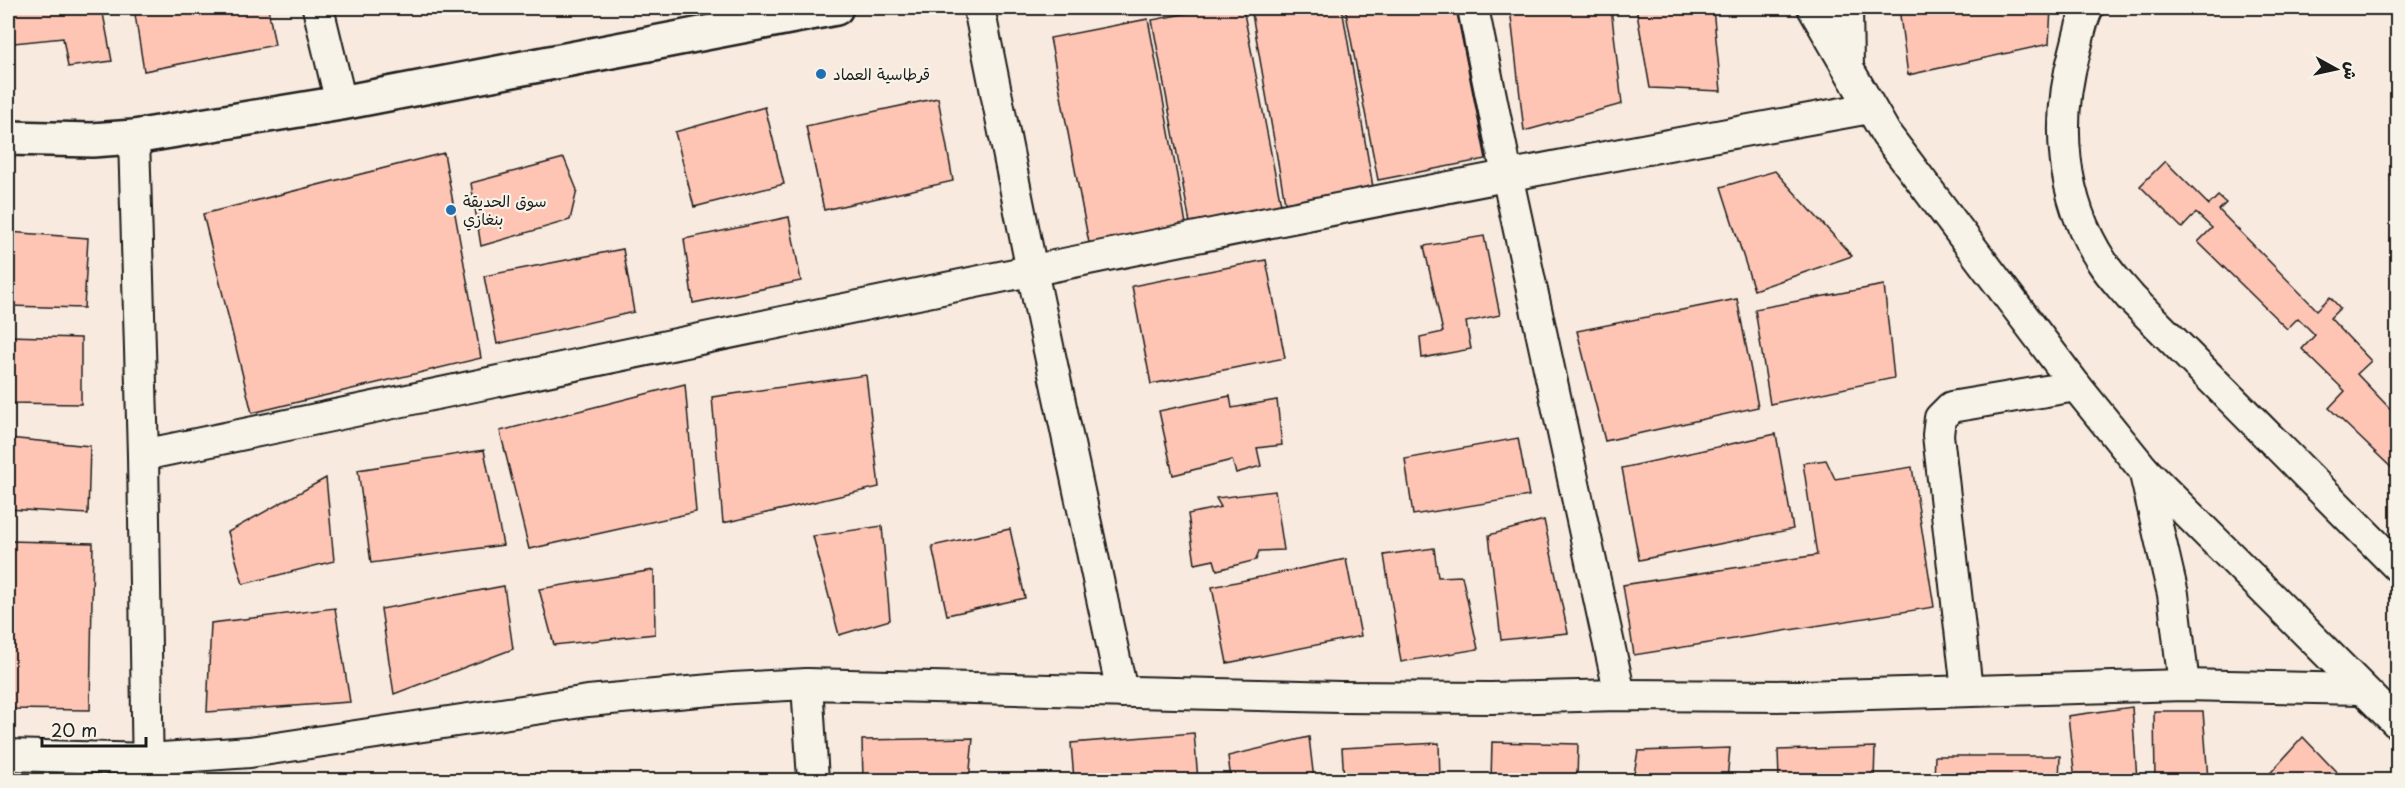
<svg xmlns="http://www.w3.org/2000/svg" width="2405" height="788" font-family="'Playpen Sans','Playpen Sans Arabic',sans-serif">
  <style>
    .building { fill: #fec5b4; stroke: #1c1c1c; stroke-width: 1.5 }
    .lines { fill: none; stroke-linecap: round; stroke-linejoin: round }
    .minor-casing { stroke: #1c1c1c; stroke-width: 34 }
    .secondary-casing { stroke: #1c1c1c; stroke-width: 38 }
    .minor { stroke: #f7f3e8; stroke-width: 30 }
    .secondary { stroke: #f7f3e8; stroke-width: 33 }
    .poi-dot { fill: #1f6fb2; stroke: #f7f3e8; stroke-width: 2 }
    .labels { text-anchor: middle; stroke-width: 4.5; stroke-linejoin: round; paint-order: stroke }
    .poi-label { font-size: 16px; fill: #1c1c1c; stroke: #f7f3e8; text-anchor: start }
  </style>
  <rect width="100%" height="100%" fill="#f8eade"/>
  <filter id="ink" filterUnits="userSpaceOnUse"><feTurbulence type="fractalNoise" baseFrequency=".0167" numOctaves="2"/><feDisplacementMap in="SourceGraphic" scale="12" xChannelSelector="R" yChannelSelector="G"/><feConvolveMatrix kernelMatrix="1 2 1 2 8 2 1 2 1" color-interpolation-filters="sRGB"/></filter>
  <g filter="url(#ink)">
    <!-- building -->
    <g class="building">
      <path d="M 11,8 L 102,8 L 112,61 L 68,67 L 63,38 L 14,43 Z"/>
      <path d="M 134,8 L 268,8 L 275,45 L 144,71 Z"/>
      <path d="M 1214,8 L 1243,8 L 1281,205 L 1190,223 L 1152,20 Z"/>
      <path d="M 1251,8 L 1342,8 L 1373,187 L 1285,203 Z"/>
      <path d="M 1345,8 L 1456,8 L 1486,159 L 1378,180 Z"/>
      <path d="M 1510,8 L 1611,8 L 1622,104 L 1524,131 Z"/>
      <path d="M 1636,8 L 1713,8 L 1721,91 L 1650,88 Z"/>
      <path d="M 1899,8 L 2051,8 L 2049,44 L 1908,75 Z"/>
      <path d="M 1148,19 L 1186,224 L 1089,243 L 1050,38 Z"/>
      <path d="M 938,98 L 953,181 L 824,210 L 806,126 Z"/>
      <path d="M 765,107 L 784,184 L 694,207 L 675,132 Z"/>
      <path d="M 444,153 L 481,358 L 252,413 L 203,214 Z"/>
      <path d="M 564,158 L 577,190 L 570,220 L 481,246 L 471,183 Z"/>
      <path d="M 2165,161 L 2209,205 L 2218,196 L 2226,203 L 2219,210 L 2317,310 L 2330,297 L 2340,308 L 2330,318 L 2371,361 L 2357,374 L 2398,417 L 2398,474 L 2329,408 L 2345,391 L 2302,349 L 2315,335 L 2298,318 L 2287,329 L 2198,242 L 2212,228 L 2196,213 L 2182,228 L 2140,186 Z"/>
      <path d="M 1775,171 L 1852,256 L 1754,290 L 1721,187 Z"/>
      <path d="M 789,217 L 801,281 L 693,303 L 684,239 Z"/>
      <path d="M 8,232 L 88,238 L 84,308 L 8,306 Z"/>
      <path d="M 1484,236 L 1500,315 L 1466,322 L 1471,349 L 1422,358 L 1420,337 L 1443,332 L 1424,246 Z"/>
      <path d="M 623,249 L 634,312 L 497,344 L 484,276 Z"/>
      <path d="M 1266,260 L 1285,358 L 1151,384 L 1132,286 Z"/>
      <path d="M 1884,285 L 1894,378 L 1770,404 L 1755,309 Z"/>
      <path d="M 1737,299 L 1758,407 L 1605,441 L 1577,331 Z"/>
      <path d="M 8,336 L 81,338 L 81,404 L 8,403 Z"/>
      <path d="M 866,375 L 879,487 L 723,523 L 712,397 Z"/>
      <path d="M 685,384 L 696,512 L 529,549 L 500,431 Z"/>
      <path d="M 1230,396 L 1232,408 L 1277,400 L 1282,445 L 1257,448 L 1261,466 L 1236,473 L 1232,460 L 1173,475 L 1159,411 Z"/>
      <path d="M 1776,434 L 1793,529 L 1639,560 L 1622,468 Z"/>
      <path d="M 8,438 L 90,446 L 88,514 L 8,509 Z"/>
      <path d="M 1518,438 L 1529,496 L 1413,515 L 1405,459 Z"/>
      <path d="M 484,450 L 503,545 L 371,563 L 358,470 Z"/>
      <path d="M 1826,460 L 1835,479 L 1912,467 L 1934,607 L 1634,655 L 1623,585 L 1817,555 L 1803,463 Z"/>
      <path d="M 326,478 L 334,561 L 243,584 L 228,532 Z"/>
      <path d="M 1275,491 L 1284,550 L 1259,551 L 1256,560 L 1217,570 L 1214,560 L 1195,564 L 1188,514 L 1221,507 L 1216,498 Z"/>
      <path d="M 1544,520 L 1568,633 L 1501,640 L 1489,535 Z"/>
      <path d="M 882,526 L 890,620 L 839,635 L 813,536 Z"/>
      <path d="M 1010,529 L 1025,598 L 947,615 L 932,546 Z"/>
      <path d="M 8,541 L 93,543 L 90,710 L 8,709 Z"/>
      <path d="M 1434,548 L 1438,577 L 1462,576 L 1478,649 L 1401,662 L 1384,555 Z"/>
      <path d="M 1346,559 L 1361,636 L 1227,663 L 1212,587 Z"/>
      <path d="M 654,570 L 655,634 L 554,645 L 539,589 Z"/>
      <path d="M 504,586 L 513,649 L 394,694 L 381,609 Z"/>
      <path d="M 335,608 L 350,702 L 207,712 L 211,623 Z"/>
      <path d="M 2132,707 L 2137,780 L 2075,780 L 2068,716 Z"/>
      <path d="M 2154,711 L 2203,711 L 2208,780 L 2155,780 Z"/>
      <path d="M 1194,733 L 1198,780 L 1074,780 L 1071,743 Z"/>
      <path d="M 1309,737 L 1314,780 L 1231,780 L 1228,756 Z"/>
      <path d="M 2303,737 L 2344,780 L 2264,780 Z"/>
      <path d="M 973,738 L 969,780 L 863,780 L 862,740 Z"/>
      <path d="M 1492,742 L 1578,744 L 1577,780 L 1491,780 Z"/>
      <path d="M 1439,743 L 1440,780 L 1344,780 L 1342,748 Z"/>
      <path d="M 1875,747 L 1874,780 L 1779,780 L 1778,750 Z"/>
      <path d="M 1730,748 L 1727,780 L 1633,780 L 1638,751 Z"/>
      <path d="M 1935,756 L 2060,756 L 2059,780 L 1934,780 Z"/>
      <path d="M 419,774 L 419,780 L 346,780 Z"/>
    </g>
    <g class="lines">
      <!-- minor casing -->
      <g class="minor-casing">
        <g id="minor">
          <path d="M 318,8 L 341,103"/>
          <path d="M 979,8 L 1032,271 L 1122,692"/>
          <path d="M 1473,8 L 1507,175 L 1620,695"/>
          <path d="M 1813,8 L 1886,134 L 2076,386 L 2144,470 L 2398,724"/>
          <path d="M 1847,8 L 1848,67"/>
          <path d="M 2088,8 C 2081,21 2079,37 2075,51 C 2055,122 2061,199 2102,262 C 2110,275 2121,286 2131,298 L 2398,567"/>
          <path d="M 134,137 L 143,455 L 148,780"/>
          <path d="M 143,455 C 718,336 1292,212 1870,108"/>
          <path d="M 2144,470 L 2173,594 L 2184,685"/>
          <path d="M 807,684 L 813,780"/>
          <path d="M 1967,690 L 1938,435 L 1940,418 L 1951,407 L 2076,386"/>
          <path d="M 8,755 L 148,759 L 250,752 L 588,701 L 733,688 L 807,684 L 1340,697 L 1491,698 L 1620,695 L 1801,696 L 2184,685 L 2361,689"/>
        </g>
      </g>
      <!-- secondary casing -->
      <g class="secondary-casing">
        <path id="secondary" d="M 8,138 L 92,140 L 134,137 L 341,103 L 836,8"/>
      </g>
      <!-- minor -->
      <use href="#minor" class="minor"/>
      <!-- secondary -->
      <use href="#secondary" class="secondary"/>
    </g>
  </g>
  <!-- markers -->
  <g class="poi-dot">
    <circle cx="821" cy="74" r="6"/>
    <circle cx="451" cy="210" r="6"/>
  </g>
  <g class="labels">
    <!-- poi labels -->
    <g class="poi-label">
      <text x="833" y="80">قرطاسية العماد</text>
      <text x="463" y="207">سوق الحديقة<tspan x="463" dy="18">بنغازي</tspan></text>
    </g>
  </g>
  <!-- margin -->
  <rect width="2405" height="788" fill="none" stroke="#f7f3e8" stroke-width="30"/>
  <rect x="15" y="15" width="2375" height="758" fill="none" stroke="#1c1c1c" stroke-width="2" filter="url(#ink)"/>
  <!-- north arrow -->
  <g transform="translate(2336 69) rotate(98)" stroke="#f7f3e8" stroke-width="4.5" paint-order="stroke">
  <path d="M0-4.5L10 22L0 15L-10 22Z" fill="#1c1c1c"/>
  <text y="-9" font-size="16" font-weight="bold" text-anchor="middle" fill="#1c1c1c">ش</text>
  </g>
  <!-- scale -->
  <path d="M42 737v9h104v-9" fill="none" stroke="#1c1c1c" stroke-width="3"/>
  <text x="51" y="737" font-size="18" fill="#1c1c1c" stroke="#f7f3e8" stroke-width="4.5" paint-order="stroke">20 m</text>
</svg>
